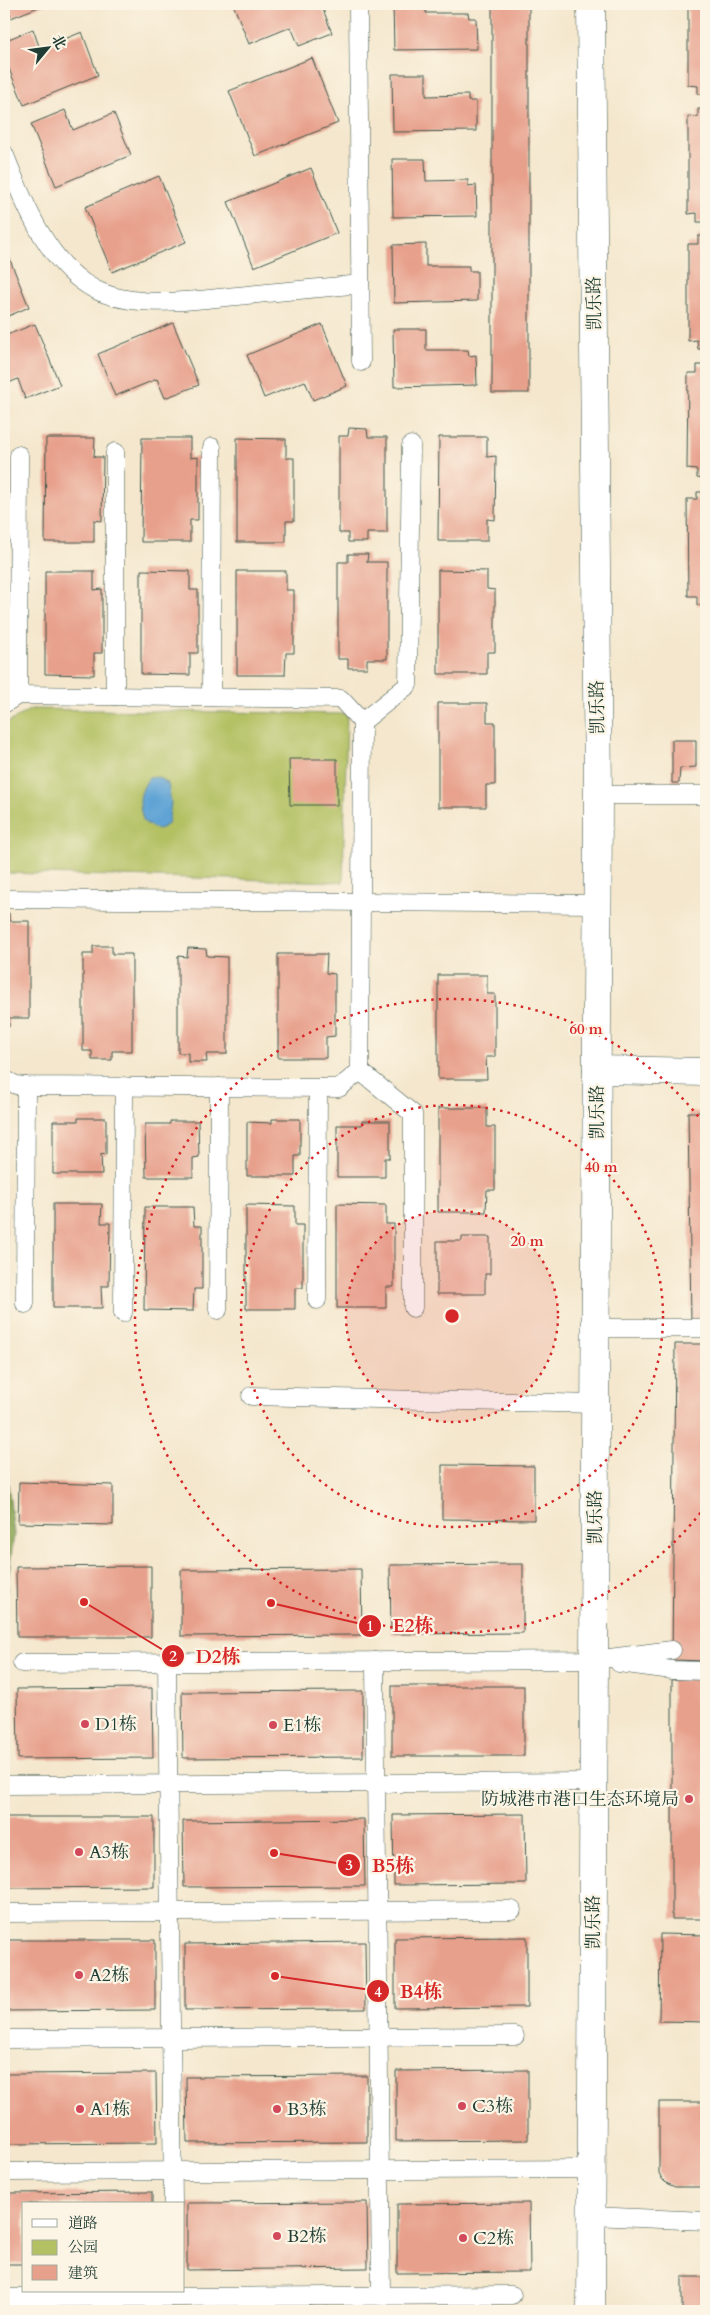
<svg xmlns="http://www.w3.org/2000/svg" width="710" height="2315" font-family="Cardo,'Noto Serif SC',serif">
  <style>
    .green { fill: #b3c164; stroke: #697f4c }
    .forest { fill: #8ea75a; stroke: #567247 }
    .water { fill: #61a4d5; stroke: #407084 }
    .building { fill: #e7a08c }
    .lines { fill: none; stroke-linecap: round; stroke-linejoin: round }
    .lane-casing { stroke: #3f564b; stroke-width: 19 }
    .street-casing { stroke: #3f564b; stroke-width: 29 }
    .secondary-casing { stroke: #3f564b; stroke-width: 29 }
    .lane { stroke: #fff; stroke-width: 18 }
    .street { stroke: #fff; stroke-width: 28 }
    .secondary { stroke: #fff; stroke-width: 28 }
    .ring { fill: none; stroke: #d62828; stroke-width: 2.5; stroke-dasharray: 2.5 5 }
    .poi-dot { fill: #d1495b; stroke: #fcf5e5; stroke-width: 2 }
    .labels { text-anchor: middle; stroke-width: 4.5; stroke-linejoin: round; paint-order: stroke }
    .street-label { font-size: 18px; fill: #1f3d34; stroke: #fcf5e5 }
    .poi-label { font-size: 18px; fill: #1f3d34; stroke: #fcf5e5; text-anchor: start }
    .centre { fill: #d62828; stroke: #fcf5e5; stroke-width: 2.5 }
    .ring-label { font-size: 15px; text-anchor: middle; font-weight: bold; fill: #d62828; stroke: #fcf5e5; stroke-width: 4.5; stroke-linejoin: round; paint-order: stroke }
    .leader { fill: none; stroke: #d62828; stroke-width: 2 }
    .callout-dot { fill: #d62828; stroke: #fcf5e5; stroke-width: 2 }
    .mark-label { font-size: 15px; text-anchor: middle; font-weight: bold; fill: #fff }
    .callout-label { font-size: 19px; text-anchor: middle; font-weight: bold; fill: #d62828; stroke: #fcf5e5; stroke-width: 4.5; stroke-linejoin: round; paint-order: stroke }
  </style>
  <rect width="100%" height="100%" fill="#fcf5e5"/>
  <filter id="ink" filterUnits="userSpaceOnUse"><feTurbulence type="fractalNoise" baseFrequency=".02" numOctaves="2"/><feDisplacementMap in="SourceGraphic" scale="10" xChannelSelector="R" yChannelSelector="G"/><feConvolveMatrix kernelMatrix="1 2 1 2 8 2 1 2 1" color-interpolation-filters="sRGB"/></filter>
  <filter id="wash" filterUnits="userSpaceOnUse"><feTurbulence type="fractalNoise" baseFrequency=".0096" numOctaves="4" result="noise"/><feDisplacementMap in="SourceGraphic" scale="20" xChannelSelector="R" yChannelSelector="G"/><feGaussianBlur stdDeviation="1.12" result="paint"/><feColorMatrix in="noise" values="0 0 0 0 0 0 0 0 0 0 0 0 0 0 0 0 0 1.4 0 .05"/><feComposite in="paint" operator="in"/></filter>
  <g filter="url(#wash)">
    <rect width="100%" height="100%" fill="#f4e7cd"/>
    <!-- green -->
    <path class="green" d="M 31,709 L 347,714 L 343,882 L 4,873 L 4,725 Z"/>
    <!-- forest -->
    <path class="forest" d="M 4,1465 L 6,1467 L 14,1534 L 4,1610 Z"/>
    <!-- water -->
    <path class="water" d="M 158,777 L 168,784 L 171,803 L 168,824 L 158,830 L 144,822 C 138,804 138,794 149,778 Z"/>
    <g id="blocks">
      <!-- building -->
      <g class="building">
        <path d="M 6,4 L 46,4 L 11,18 Z"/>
        <path d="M 233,4 L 321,4 L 332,33 L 299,46 L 291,27 L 249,44 Z"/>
        <path d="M 393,4 L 426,4 L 426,13 L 468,13 L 469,18 L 476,18 L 477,49 L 394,50 Z"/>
        <rect x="492" y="4" width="37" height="389"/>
        <path d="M 688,4 L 706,4 L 706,94 L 698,94 L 698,86 L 688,85 Z"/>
        <path d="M 33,29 L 40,49 L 82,32 L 98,75 L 24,105 L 4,57 L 4,41 Z"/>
        <path d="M 312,58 L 338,123 L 255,156 L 229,91 Z"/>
        <path d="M 392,74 L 426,74 L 426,96 L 468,95 L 468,101 L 476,101 L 476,131 L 393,132 Z"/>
        <path d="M 698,109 L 706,109 L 706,222 L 697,222 L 697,213 L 688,214 L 688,116 L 698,117 Z"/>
        <path d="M 65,110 L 73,130 L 114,113 L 131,155 L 56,186 L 31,124 Z"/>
        <path d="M 392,159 L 425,159 L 426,181 L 468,180 L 468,186 L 476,185 L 477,216 L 393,217 Z"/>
        <path d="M 311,168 L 337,233 L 254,267 L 228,202 Z"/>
        <path d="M 159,176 L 186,242 L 112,272 L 85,207 Z"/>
        <path d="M 698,236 L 706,236 L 706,349 L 698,349 L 697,340 L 688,341 L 688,244 L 698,244 Z"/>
        <path d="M 426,244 L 426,266 L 469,266 L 469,271 L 477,271 L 477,301 L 394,303 L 393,245 Z"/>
        <path d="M 4,245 L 29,307 L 4,318 Z"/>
        <path d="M 173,323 L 199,385 L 165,398 L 157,379 L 115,396 L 98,354 Z"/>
        <path d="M 35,324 L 60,385 L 25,399 L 18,379 L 4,385 L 4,336 Z"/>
        <path d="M 322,324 L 347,386 L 313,400 L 305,381 L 264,398 L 247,355 Z"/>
        <path d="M 393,329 L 426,329 L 426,350 L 468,350 L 469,356 L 476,355 L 477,385 L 394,387 Z"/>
        <path d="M 697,365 L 706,365 L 706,479 L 697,478 L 697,470 L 687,469 L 688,373 L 697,373 Z"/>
        <path d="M 349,428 L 367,429 L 368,437 L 387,437 L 387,533 L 367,533 L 367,542 L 348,542 L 348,533 L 339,533 L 339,436 L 348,436 Z"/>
        <path d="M 439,437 L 487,437 L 487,457 L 496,456 L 495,520 L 487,519 L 487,541 L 438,541 Z"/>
        <path d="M 46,438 L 95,438 L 94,457 L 103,457 L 102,521 L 94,520 L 94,542 L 45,542 Z"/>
        <path d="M 142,438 L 190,438 L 190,458 L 198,457 L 198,520 L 190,520 L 190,542 L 141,542 Z"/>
        <path d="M 237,438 L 286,439 L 286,458 L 294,458 L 294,521 L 286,521 L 286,542 L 237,542 Z"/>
        <path d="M 4,474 L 5,474 L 6,520 L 4,520 Z"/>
        <path d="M 697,492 L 706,492 L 706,605 L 697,605 L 697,596 L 688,596 L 687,499 L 697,499 Z"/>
        <path d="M 348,554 L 368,554 L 367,562 L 387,562 L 387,659 L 367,659 L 367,668 L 348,668 L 348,659 L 338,659 L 338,562 L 348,562 Z"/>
        <path d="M 141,570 L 190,571 L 190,590 L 198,590 L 198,653 L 190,653 L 190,675 L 141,674 Z"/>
        <path d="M 438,570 L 487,571 L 487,589 L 495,590 L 495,652 L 487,652 L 487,674 L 438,674 Z"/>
        <path d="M 45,571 L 94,571 L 94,590 L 102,589 L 102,653 L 94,653 L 94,675 L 45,674 Z"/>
        <path d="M 237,571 L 286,571 L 286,590 L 294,590 L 294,653 L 286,653 L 285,675 L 237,675 Z"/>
        <path d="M 438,703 L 487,703 L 487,722 L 495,722 L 495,785 L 486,785 L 486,807 L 438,807 Z"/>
        <path d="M 672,740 L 696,740 L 696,767 L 680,768 L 679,783 L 672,783 Z"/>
        <path d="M 289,759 L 337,759 L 337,805 L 290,805 Z"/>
        <path d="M 4,913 L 9,913 L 9,921 L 29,921 L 29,1018 L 9,1018 L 9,1027 L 4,1027 Z"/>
        <path d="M 93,946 L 112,946 L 112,954 L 132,954 L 132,1051 L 112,1051 L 112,1060 L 92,1060 L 92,1051 L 83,1051 L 83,954 L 93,954 Z"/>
        <path d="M 188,948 L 206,949 L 207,956 L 227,957 L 227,1054 L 206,1054 L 207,1062 L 188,1062 L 188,1053 L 178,1053 L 178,956 L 187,957 Z"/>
        <path d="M 278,954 L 327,954 L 326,973 L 335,974 L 335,1036 L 326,1037 L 326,1058 L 278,1058 Z"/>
        <path d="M 438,975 L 487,975 L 487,994 L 495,994 L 495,1057 L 486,1057 L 487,1079 L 438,1079 Z"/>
        <path d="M 438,1108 L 487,1108 L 487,1127 L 495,1127 L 495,1190 L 487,1190 L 486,1212 L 438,1212 Z"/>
        <path d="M 688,1112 L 706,1112 L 706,1322 L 691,1322 Z"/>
        <path d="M 78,1118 L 106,1118 L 106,1155 L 101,1154 L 102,1174 L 53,1174 L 53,1121 L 78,1121 Z"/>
        <path d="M 272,1119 L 300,1119 L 300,1156 L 295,1156 L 295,1176 L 247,1176 L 247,1122 L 272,1123 Z"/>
        <path d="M 170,1121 L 198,1121 L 199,1157 L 193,1158 L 193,1177 L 146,1177 L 145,1124 L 170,1124 Z"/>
        <path d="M 362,1121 L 390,1121 L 390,1158 L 385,1158 L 385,1177 L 337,1177 L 337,1125 L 362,1125 Z"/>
        <path d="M 53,1204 L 102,1204 L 101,1223 L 110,1223 L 109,1286 L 101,1286 L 102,1308 L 53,1308 Z"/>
        <path d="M 337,1204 L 386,1205 L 386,1224 L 394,1224 L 394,1287 L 386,1287 L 386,1308 L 337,1308 Z"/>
        <path d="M 246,1205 L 295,1206 L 295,1225 L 303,1225 L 303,1288 L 295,1288 L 295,1309 L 246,1309 Z"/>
        <path d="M 145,1207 L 193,1207 L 194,1226 L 202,1226 L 202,1289 L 194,1289 L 193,1311 L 144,1310 Z"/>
        <path d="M 4,1209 L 7,1209 L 6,1272 L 4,1272 Z"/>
        <path d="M 462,1237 L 490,1237 L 490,1274 L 485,1274 L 485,1294 L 437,1294 L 437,1241 L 462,1241 Z"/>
        <path d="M 675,1344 L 706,1344 L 706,1661 L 672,1660 Z"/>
        <path d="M 442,1465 L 534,1466 L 534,1520 L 442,1519 Z"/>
        <path d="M 19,1482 L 113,1485 L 113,1525 L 18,1523 Z"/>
        <path d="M 523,1564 L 523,1633 L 391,1634 L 390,1565 Z"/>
        <path d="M 151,1566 L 151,1637 L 17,1637 L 16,1567 Z"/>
        <path d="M 361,1569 L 362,1635 L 181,1636 L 181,1570 Z"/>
        <path d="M 672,1679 L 706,1680 L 706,1919 L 672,1919 Z"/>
        <rect x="392" y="1686" width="132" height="70"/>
        <path d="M 152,1688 L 153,1758 L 18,1759 L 17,1689 Z"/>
        <path d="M 363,1691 L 363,1757 L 183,1758 L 182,1692 Z"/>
        <path d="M 525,1814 L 526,1884 L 394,1885 L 393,1815 Z"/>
        <path d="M 4,1817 L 154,1817 L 154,1887 L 4,1888 Z"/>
        <path d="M 364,1819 L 365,1886 L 184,1887 L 183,1821 Z"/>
        <path d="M 660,1934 L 706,1935 L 706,2022 L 659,2021 Z"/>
        <path d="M 527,1937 L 527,2007 L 395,2008 L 395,1938 Z"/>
        <path d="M 4,1940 L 155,1940 L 155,2010 L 4,2011 Z"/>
        <path d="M 365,1942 L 366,2009 L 185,2010 L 185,1944 Z"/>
        <path d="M 528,2070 L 528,2140 L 396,2141 L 396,2071 Z"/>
        <path d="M 156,2073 L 157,2143 L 4,2144 L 4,2074 Z"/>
        <path d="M 367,2076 L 367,2142 L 187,2143 L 186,2077 Z"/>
        <path d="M 659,2102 L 706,2102 L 706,2187 L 675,2187 L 666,2183 L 662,2179 L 659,2173 Z"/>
        <path d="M 152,2192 L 152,2204 L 24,2204 L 24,2264 L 4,2264 L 4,2193 Z"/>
        <path d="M 367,2202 L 368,2268 L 187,2270 L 187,2203 Z"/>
        <path d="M 529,2203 L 530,2272 L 397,2273 L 397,2204 Z"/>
        <rect x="682" y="2277" width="24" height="34"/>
      </g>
    </g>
  </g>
  <g filter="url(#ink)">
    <use href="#blocks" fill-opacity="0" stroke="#3f564b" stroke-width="1"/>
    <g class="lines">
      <!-- lane casing -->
      <g class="lane-casing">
        <g id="lane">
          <path d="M 358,4 L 361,362"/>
          <path d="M 4,153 C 22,199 47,264 94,289 C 137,311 201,299 247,295 C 285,291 323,288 360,284"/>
          <path d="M 18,695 L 19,455"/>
          <path d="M 115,696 L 115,452"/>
          <path d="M 211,697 L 212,447"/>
          <path d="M 4,704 L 18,695 L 341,699 L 362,722 L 360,1071 L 339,1088 L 26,1086 L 16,1085 L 4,1079"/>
          <path d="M 362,722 L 408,685 L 411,445"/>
          <path d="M 598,795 L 706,795"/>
          <path d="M 4,899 L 598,904"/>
          <path d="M 360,1071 L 413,1114 L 413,1308"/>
          <path d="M 317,1300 L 318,1088"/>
          <path d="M 25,1304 L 26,1086"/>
          <path d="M 218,1310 L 219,1087"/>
          <path d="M 123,1313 L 124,1086"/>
          <path d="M 596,1328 L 706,1328"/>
          <path d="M 251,1396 L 595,1404"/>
          <path d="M 375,1661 L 381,2296"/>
          <path d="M 167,1662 L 173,2204"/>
          <path d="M 22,1663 L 594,1660 L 672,1650"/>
          <path d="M 619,1663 L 672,1670 L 706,1671"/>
          <path d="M 4,1785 L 594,1782"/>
          <path d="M 4,1913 L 512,1910"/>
          <path d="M 4,2039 L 515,2036"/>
          <path d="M 4,2172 L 592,2169"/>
          <path d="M 592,2216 L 706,2221"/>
          <path d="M 4,2298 L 512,2295"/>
        </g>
      </g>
      <!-- street casing -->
      <g class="street-casing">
        <path id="street" d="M 597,1070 L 706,1072"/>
      </g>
      <!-- secondary casing -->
      <g class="secondary-casing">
        <path id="secondary" d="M 591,4 L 598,795 L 591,2311"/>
      </g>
      <!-- lane -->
      <use href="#lane" class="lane"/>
      <!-- street -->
      <use href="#street" class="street"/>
      <!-- secondary -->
      <use href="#secondary" class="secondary"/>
    </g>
  </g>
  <!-- distance rings -->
  <circle cx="452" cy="1316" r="106" fill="#d62828" fill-opacity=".12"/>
  <g class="ring">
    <circle cx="452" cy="1316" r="106"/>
    <circle cx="452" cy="1316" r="211"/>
    <path d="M705 1507A317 317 0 1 1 705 1125"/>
  </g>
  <!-- markers -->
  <g class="poi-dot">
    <circle cx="85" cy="1724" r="5"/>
    <circle cx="273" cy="1725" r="5"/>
    <circle cx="689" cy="1799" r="5"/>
    <circle cx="79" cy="1852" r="5"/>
    <circle cx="79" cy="1975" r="5"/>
    <circle cx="462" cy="2106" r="5"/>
    <circle cx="80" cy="2109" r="5"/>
    <circle cx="277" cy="2109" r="5"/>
    <circle cx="277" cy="2236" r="5"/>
    <circle cx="463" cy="2238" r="5"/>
  </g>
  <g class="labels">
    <!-- street labels -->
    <g class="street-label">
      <text transform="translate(594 303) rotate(-91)" y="6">凯乐路</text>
      <text transform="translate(597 707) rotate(-91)" y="6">凯乐路</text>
      <text transform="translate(597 1112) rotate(-90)" y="6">凯乐路</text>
      <text transform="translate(595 1517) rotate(-90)" y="6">凯乐路</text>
      <text transform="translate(593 1922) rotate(-90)" y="6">凯乐路</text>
    </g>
    <!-- poi labels -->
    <g class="poi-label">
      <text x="95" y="1730">D1栋</text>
      <text x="283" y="1731">E1栋</text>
      <text x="679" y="1805" text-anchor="end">防城港市港口生态环境局</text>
      <text x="89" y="1858">A3栋</text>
      <text x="89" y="1981">A2栋</text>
      <text x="472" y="2112">C3栋</text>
      <text x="90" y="2115">A1栋</text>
      <text x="287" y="2115">B3栋</text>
      <text x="287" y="2242">B2栋</text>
      <text x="473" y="2244">C2栋</text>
    </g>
  </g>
  <circle cx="452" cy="1316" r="8" class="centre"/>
  <g class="ring-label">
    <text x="586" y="1034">60 m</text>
    <text x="601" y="1172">40 m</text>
    <text x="527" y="1246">20 m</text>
  </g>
  <!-- callouts -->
  <path class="leader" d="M271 1603L370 1626M84 1602L173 1656M274 1853L349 1865M275 1976L378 1991"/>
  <g class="callout-dot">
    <circle cx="271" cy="1603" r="5"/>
    <circle cx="84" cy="1602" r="5"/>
    <circle cx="274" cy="1853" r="5"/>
    <circle cx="275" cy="1976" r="5"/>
    <circle cx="370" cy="1626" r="12"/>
    <circle cx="173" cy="1656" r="12"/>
    <circle cx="349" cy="1865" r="12"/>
    <circle cx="378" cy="1991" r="12"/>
  </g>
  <g class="mark-label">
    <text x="370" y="1631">1</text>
    <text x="173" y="1661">2</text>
    <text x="349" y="1870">3</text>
    <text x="378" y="1997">4</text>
  </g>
  <g class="callout-label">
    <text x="413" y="1632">E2栋</text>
    <text x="218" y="1663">D2栋</text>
    <text x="393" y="1872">B5栋</text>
    <text x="421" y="1998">B4栋</text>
  </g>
  <!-- margin -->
  <rect width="710" height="2315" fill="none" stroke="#fcf5e5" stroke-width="20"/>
  <!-- legend -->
  <rect x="22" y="2202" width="162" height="90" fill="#fcf5e5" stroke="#a4ab9e"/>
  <rect x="32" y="2219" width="25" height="8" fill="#ffffff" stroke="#a4ab9e"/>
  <text x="68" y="2228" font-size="15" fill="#1f3d34">道路</text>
  <rect x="32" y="2240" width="25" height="15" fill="#b3c164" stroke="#a4ab9e"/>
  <text x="68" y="2252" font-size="15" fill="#1f3d34">公园</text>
  <rect x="32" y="2265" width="25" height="15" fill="#e7a08c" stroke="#a4ab9e"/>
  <text x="68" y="2278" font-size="15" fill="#1f3d34">建筑</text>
  <!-- north arrow -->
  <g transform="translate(48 48) rotate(61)" stroke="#fcf5e5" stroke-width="4" paint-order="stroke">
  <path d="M0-4L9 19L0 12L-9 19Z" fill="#1f3d34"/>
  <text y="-8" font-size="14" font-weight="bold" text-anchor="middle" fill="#1f3d34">北</text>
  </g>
</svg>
